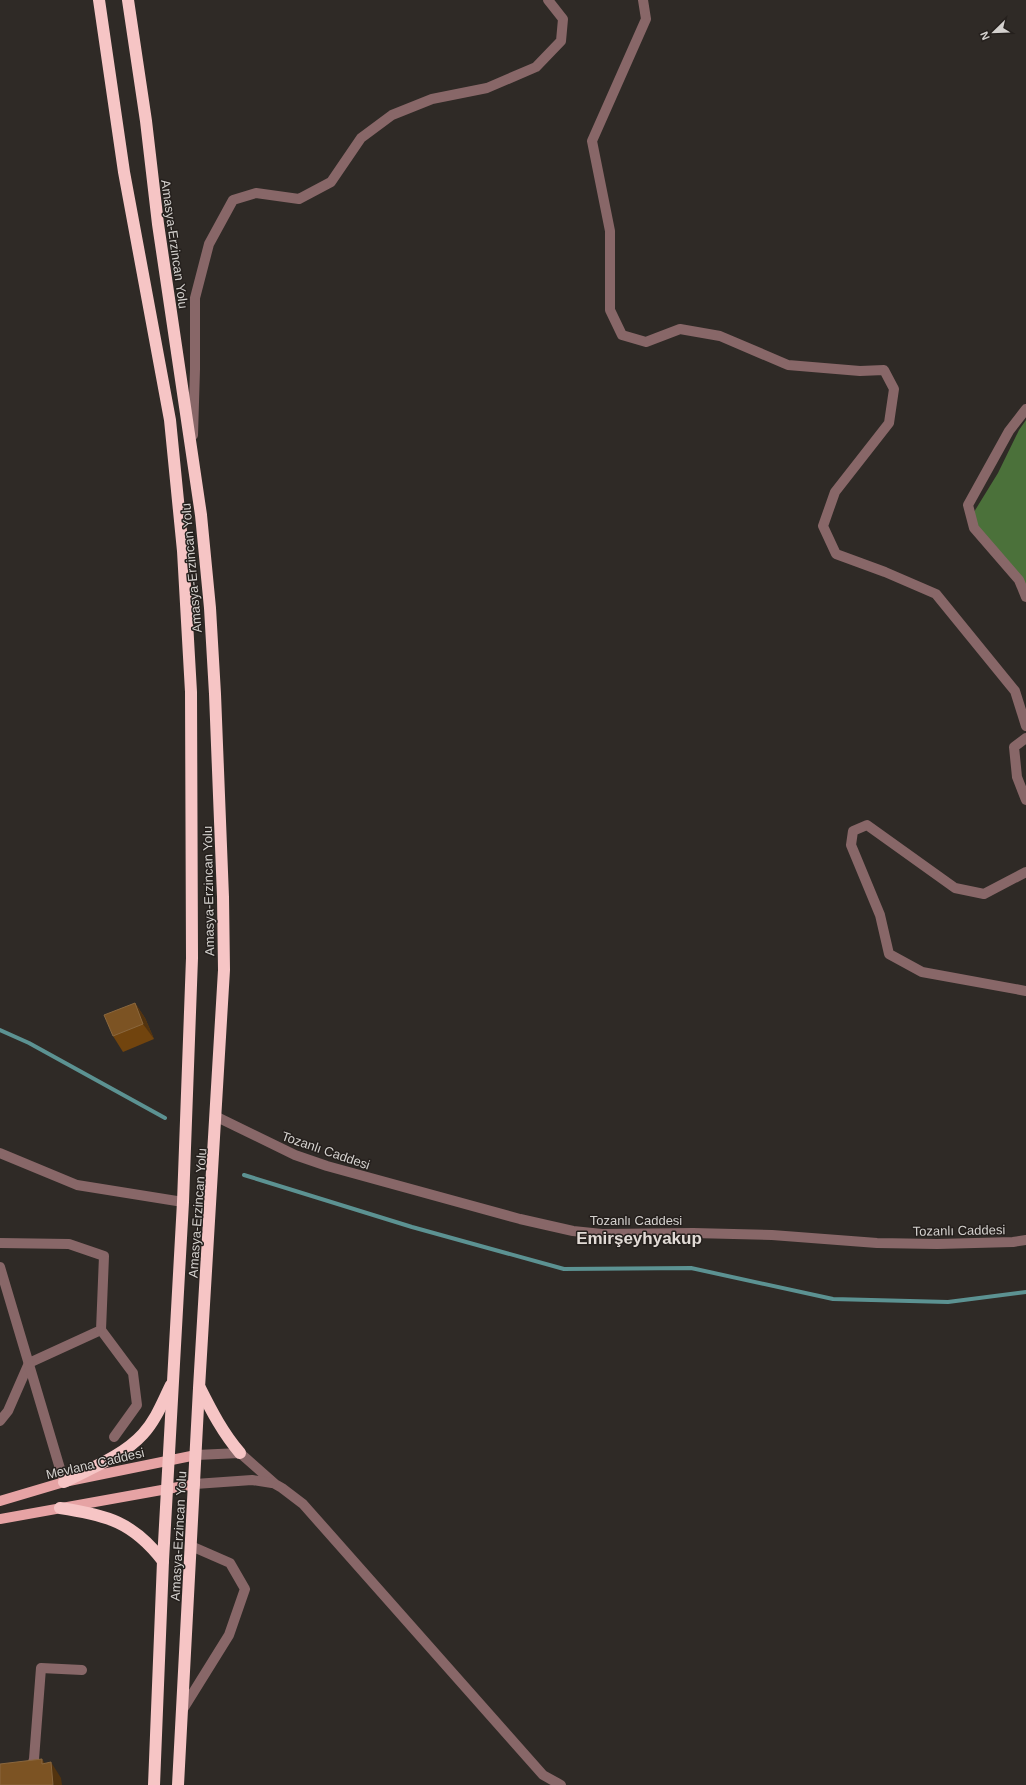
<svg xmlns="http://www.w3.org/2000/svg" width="1026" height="1785" font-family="Arial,sans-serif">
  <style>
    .forest { fill: #4b713a }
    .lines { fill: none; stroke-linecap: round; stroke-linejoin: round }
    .stream { stroke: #5c9292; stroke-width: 4 }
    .minor { stroke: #886768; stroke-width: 10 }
    .major { stroke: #e6a3a4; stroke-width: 10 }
    .highway { stroke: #f6c5c5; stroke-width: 12 }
    .wall { fill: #71440e }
    .shaded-wall { fill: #52330f }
    .building { fill: #7c5323; stroke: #8a673e }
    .labels { text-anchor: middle; stroke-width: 3; stroke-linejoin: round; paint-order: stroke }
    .street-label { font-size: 13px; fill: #d4d1ce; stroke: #25201d }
    .district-label { font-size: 17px; font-weight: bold; fill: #e2dbd6; stroke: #25201d }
  </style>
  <rect width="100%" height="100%" fill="#2f2a26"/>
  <!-- forest -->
  <path class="forest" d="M 1026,420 L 1026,592 L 981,540 L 974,512 L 998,473 L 1019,430 Z"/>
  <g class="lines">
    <!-- stream -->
    <g class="stream">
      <path d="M 0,1030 L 29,1043 L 165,1118"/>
      <path d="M 244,1175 L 412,1227 L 564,1269 L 691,1268 L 833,1299 L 948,1302 L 1026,1292"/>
    </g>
    <!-- minor -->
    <g class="minor">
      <path d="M 643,0 L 646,19 L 592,141 L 610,231 L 610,310 L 622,335 L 646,342 L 680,329 L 720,336 L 788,365 L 860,371 L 884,370 L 894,389 L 889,423 L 835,492 L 823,526 L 836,554 L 885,572 L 936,594 L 1015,691 L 1026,726"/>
      <path d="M 1026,409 L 1009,431 L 968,505 L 974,528 L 1019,580 L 1026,597"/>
      <path d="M 193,435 L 195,369 L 195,298 L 209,244 L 233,200 L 256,193 L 299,199 L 331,182 L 361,138 L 392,115 L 432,99 L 487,88 L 536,67 L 561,41 L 563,19 L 548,0"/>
      <path d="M 1026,738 L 1014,747 L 1017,777 L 1026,800"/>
      <path d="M 1026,872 L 984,894 L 955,888 L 867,825 L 853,831 L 851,845 L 880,915 L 889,954 L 922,972 L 1026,991"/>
      <path d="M 217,1117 L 295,1155 L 327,1166 L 520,1219 L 573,1231 L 602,1234 L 693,1233 L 772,1235 L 877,1243 L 937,1244 L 1013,1242 L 1026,1240"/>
      <path d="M 0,1153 L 77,1185 L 183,1202"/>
      <path d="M 0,1243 L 69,1244 L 104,1256 L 101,1330 L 29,1363 L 8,1411 L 0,1421"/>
      <path d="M 0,1267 L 64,1482"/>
      <path d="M 101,1330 L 133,1373 L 137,1405 L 114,1437"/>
      <path d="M 196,1455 L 240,1453 L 275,1484 L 282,1488 L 303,1504 L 543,1775 L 561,1785"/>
      <path d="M 195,1484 L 252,1480 L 272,1483"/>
      <path d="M 183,1709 L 229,1635 L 245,1589 L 230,1563 L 191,1546"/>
      <path d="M 0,1771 L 25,1769 L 32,1765 L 34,1759 L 41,1668 L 82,1670"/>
    </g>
    <!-- major -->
    <g class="major">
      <path d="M 0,1501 L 64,1482 L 196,1455"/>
      <path d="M 0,1519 L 195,1484"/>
    </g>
    <!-- highway -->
    <g class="highway">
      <path d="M 99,0 L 124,172 L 170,420 L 183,551 L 191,692 L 192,958 L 183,1202 L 163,1561 L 154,1785"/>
      <path d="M 128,0 L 146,121 L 158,224 L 201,515 L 210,608 L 215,694 L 223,897 L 224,970 L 199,1388 L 178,1785"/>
      <path d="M 200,1388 C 212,1412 223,1433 240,1453"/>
      <path d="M 64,1482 C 91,1468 123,1456 143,1434 C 156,1420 163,1401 171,1385"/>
      <path d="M 60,1508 C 107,1515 133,1522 163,1561"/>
    </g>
  </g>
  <!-- wall -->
  <path class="wall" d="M 135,1003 L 145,1018 L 154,1039 L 123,1052 L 113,1036 Z"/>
  <!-- shaded-wall -->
  <g class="shaded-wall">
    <path d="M 135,1003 L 145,1018 L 154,1039 L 143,1024 Z"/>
    <path d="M 42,1759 L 52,1774 L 51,1762 L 61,1778 L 62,1785 L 54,1785 L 42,1764 Z"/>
  </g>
  <!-- building -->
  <g class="building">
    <path d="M 135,1003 L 143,1024 L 113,1036 L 104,1015 Z"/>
    <path d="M 42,1759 L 42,1764 L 51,1762 L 53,1785 L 0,1785 L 0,1764 Z"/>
  </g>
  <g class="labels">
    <!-- street labels -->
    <g class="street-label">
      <text transform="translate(175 244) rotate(82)" y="5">Amasya-Erzincan Yolu</text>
      <text transform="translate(191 568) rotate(-95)" y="5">Amasya-Erzincan Yolu</text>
      <text transform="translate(208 891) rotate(-91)" y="5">Amasya-Erzincan Yolu</text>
      <text transform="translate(326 1150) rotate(19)" y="5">Tozanlı Caddesi</text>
      <text transform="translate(197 1213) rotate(-86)" y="5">Amasya-Erzincan Yolu</text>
      <text x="636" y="1225">Tozanlı Caddesi</text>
      <text transform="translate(959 1230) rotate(-1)" y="5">Tozanlı Caddesi</text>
      <text transform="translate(95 1463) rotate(-13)" y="5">Mevlana Caddesi</text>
      <text transform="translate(178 1536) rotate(-87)" y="5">Amasya-Erzincan Yolu</text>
    </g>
    <!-- district labels -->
    <g class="district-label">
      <text x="639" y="1244">Emirşeyhyakup</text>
    </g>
  </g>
  <!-- north arrow -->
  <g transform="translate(994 32) rotate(247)" stroke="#25201d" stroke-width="3" paint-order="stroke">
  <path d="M0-3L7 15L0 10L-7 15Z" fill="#d4d1ce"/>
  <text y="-6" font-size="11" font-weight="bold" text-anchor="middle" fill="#d4d1ce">N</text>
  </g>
</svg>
